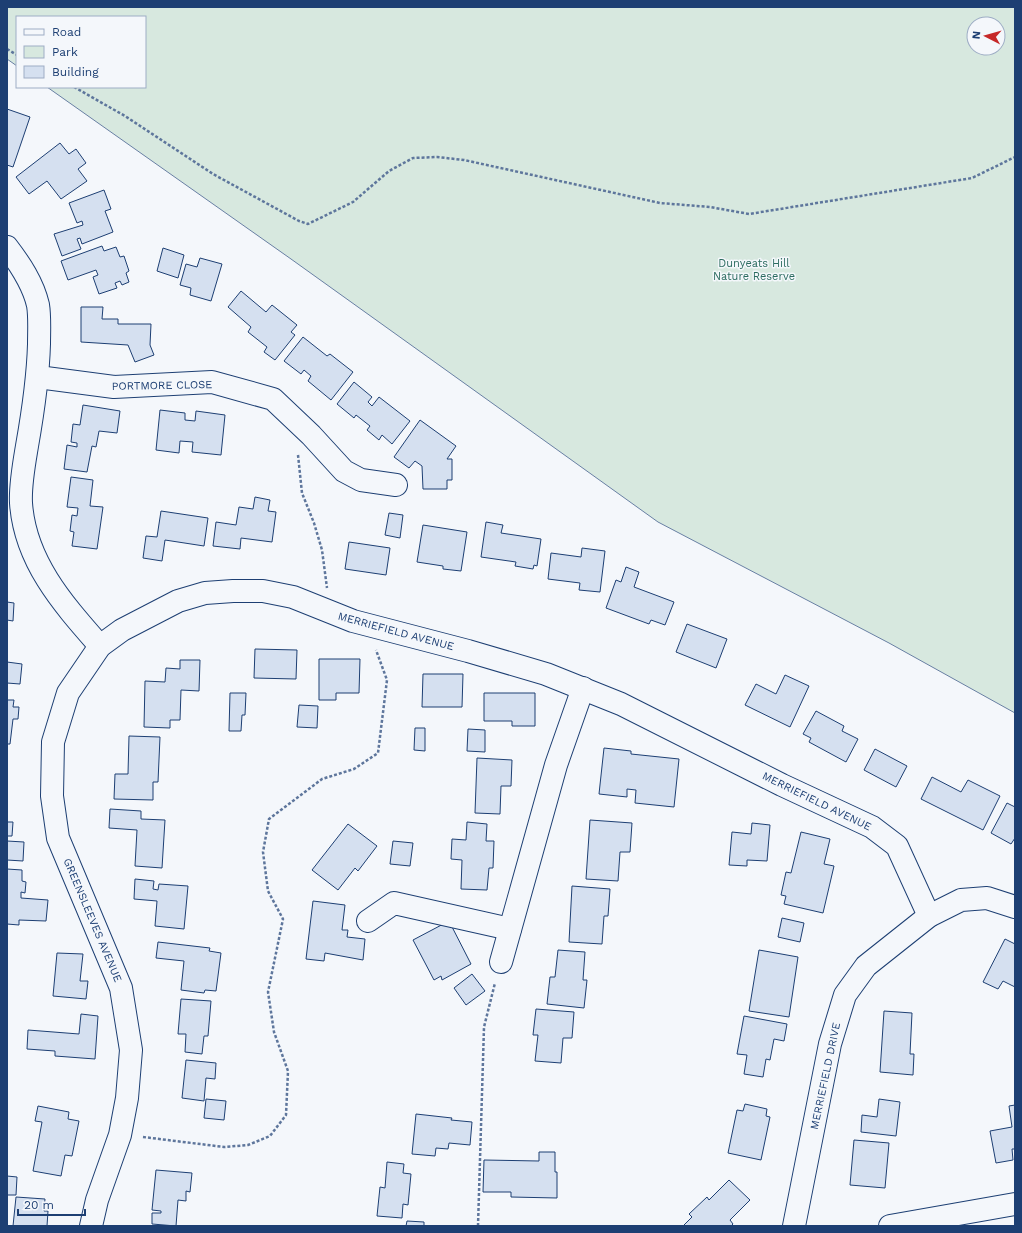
<svg xmlns="http://www.w3.org/2000/svg" width="1022" height="1233" font-family="'Work Sans',sans-serif">
  <style>
    .green { fill: #d7e8df; stroke: #687fa3; fill-rule: evenodd }
    .building { fill: #d5e0f0; stroke: #1d3f73 }
    .lines { fill: none; stroke-linecap: round; stroke-linejoin: round }
    .minor-casing { stroke: #1d3f73; stroke-width: 24 }
    .path { stroke: #5e769c; stroke-width: 2.5; stroke-dasharray: 3 2; stroke-linecap: butt }
    .minor { stroke: #f4f7fb; stroke-width: 22 }
    .labels { text-anchor: middle; stroke-width: 3; stroke-linejoin: round; paint-order: stroke }
    .park-label { font-size: 11px; fill: #2c6c60; stroke: #f4f7fb }
    .street-label { font-size: 11px; fill: #1d3f73; stroke: #f4f7fb }
  </style>
  <rect width="100%" height="100%" fill="#f4f7fb"/>
  <!-- green -->
  <path class="green" d="M 7,7 L 1015,7 L 1015,713 L 889,643 L 658,522 L 291,259 L 47,87 L 145,87 L 145,17 L 17,17 L 17,66 L 7,59 ZM 974,24 L 998,24 L 998,48 L 974,48 Z"/>
  <!-- building -->
  <g class="building">
    <path d="M 7,109 L 30,117 L 13,167 L 7,165 Z"/>
    <path d="M 60,143 L 69,154 L 76,149 L 86,163 L 78,169 L 87,181 L 61,199 L 47,181 L 29,194 L 16,177 Z"/>
    <path d="M 104,190 L 111,209 L 105,211 L 113,232 L 82,244 L 80,238 L 77,239 L 81,249 L 62,256 L 54,234 L 83,225 L 82,221 L 77,223 L 69,203 Z"/>
    <path d="M 102,246 L 104,251 L 116,247 L 120,257 L 124,256 L 129,271 L 126,273 L 129,282 L 122,285 L 120,281 L 115,283 L 117,288 L 99,294 L 93,277 L 98,275 L 96,270 L 68,280 L 61,261 Z"/>
    <path d="M 163,248 L 184,255 L 178,278 L 157,271 Z"/>
    <path d="M 200,258 L 222,264 L 211,301 L 190,295 L 191,288 L 180,285 L 186,264 L 197,267 Z"/>
    <path d="M 241,291 L 266,312 L 272,305 L 297,325 L 291,332 L 295,335 L 275,360 L 264,352 L 267,347 L 248,332 L 251,327 L 228,307 Z"/>
    <path d="M 81,307 L 103,307 L 102,319 L 118,319 L 118,324 L 151,324 L 150,345 L 154,355 L 135,362 L 128,345 L 81,342 Z"/>
    <path d="M 303,337 L 327,356 L 330,354 L 353,372 L 331,400 L 308,381 L 311,376 L 304,370 L 301,374 L 284,361 Z"/>
    <path d="M 354,382 L 372,397 L 368,402 L 372,406 L 379,397 L 410,421 L 392,444 L 382,435 L 379,440 L 367,430 L 370,426 L 356,415 L 354,418 L 337,404 Z"/>
    <path d="M 83,405 L 120,411 L 117,433 L 99,431 L 96,447 L 92,446 L 87,472 L 64,469 L 67,445 L 77,447 L 77,443 L 71,442 L 73,424 L 80,425 Z"/>
    <path d="M 160,410 L 185,413 L 185,420 L 195,421 L 196,411 L 225,415 L 221,455 L 192,452 L 193,442 L 180,441 L 179,453 L 156,450 Z"/>
    <path d="M 420,420 L 456,446 L 447,459 L 452,459 L 452,480 L 447,480 L 447,489 L 423,489 L 422,466 L 415,461 L 409,468 L 394,457 Z"/>
    <path d="M 71,477 L 93,480 L 90,506 L 103,507 L 97,549 L 72,546 L 74,532 L 70,531 L 72,515 L 77,516 L 78,508 L 67,507 Z"/>
    <path d="M 255,497 L 270,500 L 268,511 L 276,512 L 272,542 L 241,538 L 240,549 L 213,546 L 216,522 L 236,525 L 239,507 L 253,509 Z"/>
    <path d="M 161,511 L 208,518 L 204,546 L 165,540 L 162,561 L 143,558 L 146,536 L 157,537 Z"/>
    <path d="M 389,513 L 403,515 L 400,538 L 385,535 Z"/>
    <path d="M 486,522 L 503,525 L 501,533 L 541,539 L 537,566 L 534,565 L 533,569 L 515,566 L 516,562 L 481,557 Z"/>
    <path d="M 423,525 L 467,532 L 461,571 L 443,569 L 443,566 L 417,562 Z"/>
    <path d="M 349,542 L 390,548 L 386,575 L 345,569 Z"/>
    <path d="M 582,548 L 605,551 L 600,592 L 579,590 L 580,583 L 548,579 L 551,553 L 581,557 Z"/>
    <path d="M 626,567 L 639,572 L 634,587 L 674,602 L 665,625 L 651,620 L 649,624 L 606,608 L 616,580 L 621,582 Z"/>
    <path d="M 7,602 L 14,603 L 13,621 L 7,620 Z"/>
    <path d="M 687,624 L 727,639 L 716,668 L 676,652 Z"/>
    <path d="M 255,649 L 297,650 L 296,679 L 254,678 Z"/>
    <path d="M 319,659 L 360,659 L 359,693 L 336,693 L 336,700 L 319,700 Z"/>
    <path d="M 180,660 L 200,660 L 199,691 L 181,690 L 180,720 L 170,720 L 170,728 L 144,727 L 145,681 L 165,682 L 166,668 L 180,669 Z"/>
    <path d="M 7,662 L 22,664 L 20,684 L 7,683 Z"/>
    <path d="M 423,674 L 463,674 L 462,707 L 422,707 Z"/>
    <path d="M 785,675 L 809,686 L 790,727 L 745,705 L 756,684 L 776,694 Z"/>
    <path d="M 230,693 L 246,693 L 245,715 L 242,715 L 241,731 L 229,731 Z"/>
    <path d="M 484,693 L 535,693 L 535,726 L 512,726 L 512,721 L 484,721 Z"/>
    <path d="M 7,700 L 14,700 L 13,707 L 19,707 L 18,719 L 13,719 L 10,744 L 7,744 Z"/>
    <path d="M 299,705 L 318,706 L 317,728 L 297,727 Z"/>
    <path d="M 816,711 L 844,726 L 842,731 L 858,739 L 846,762 L 809,742 L 811,738 L 803,734 Z"/>
    <path d="M 415,728 L 425,728 L 425,751 L 414,750 Z"/>
    <path d="M 468,729 L 485,730 L 485,752 L 467,751 Z"/>
    <path d="M 129,736 L 160,737 L 158,782 L 153,782 L 153,800 L 114,799 L 115,774 L 128,774 Z"/>
    <path d="M 604,748 L 631,751 L 631,754 L 679,759 L 674,807 L 635,803 L 636,790 L 627,789 L 627,797 L 599,794 Z"/>
    <path d="M 875,749 L 907,766 L 896,787 L 864,770 Z"/>
    <path d="M 477,758 L 512,760 L 511,786 L 501,786 L 500,814 L 475,813 Z"/>
    <path d="M 932,777 L 961,792 L 968,780 L 1000,796 L 983,830 L 921,799 Z"/>
    <path d="M 1007,803 L 1015,807 L 1015,838 L 1011,844 L 991,833 Z"/>
    <path d="M 110,809 L 141,811 L 141,819 L 165,820 L 162,868 L 135,866 L 137,830 L 109,828 Z"/>
    <path d="M 590,820 L 632,823 L 630,852 L 620,852 L 618,881 L 586,879 Z"/>
    <path d="M 7,822 L 13,822 L 12,836 L 7,836 Z"/>
    <path d="M 467,822 L 487,824 L 486,841 L 494,841 L 493,868 L 489,868 L 487,890 L 461,889 L 462,860 L 451,859 L 452,839 L 466,840 Z"/>
    <path d="M 752,823 L 770,825 L 767,861 L 747,860 L 747,866 L 729,865 L 732,832 L 751,834 Z"/>
    <path d="M 348,824 L 377,846 L 358,871 L 355,868 L 338,890 L 312,870 Z"/>
    <path d="M 801,832 L 830,839 L 824,864 L 834,866 L 823,913 L 784,904 L 786,896 L 781,895 L 786,872 L 791,873 Z"/>
    <path d="M 7,841 L 24,842 L 23,861 L 7,860 Z"/>
    <path d="M 393,841 L 413,843 L 410,866 L 390,864 Z"/>
    <path d="M 7,869 L 22,870 L 22,881 L 26,882 L 25,893 L 21,892 L 21,898 L 48,900 L 46,921 L 19,920 L 19,925 L 7,924 Z"/>
    <path d="M 135,879 L 154,881 L 153,889 L 158,890 L 159,884 L 188,886 L 184,929 L 155,926 L 157,901 L 134,899 Z"/>
    <path d="M 572,886 L 610,889 L 608,916 L 604,916 L 602,944 L 569,942 Z"/>
    <path d="M 313,901 L 345,905 L 342,930 L 348,930 L 347,937 L 365,939 L 363,960 L 325,953 L 324,961 L 306,959 Z"/>
    <path d="M 782,918 L 804,923 L 800,942 L 778,937 Z"/>
    <path d="M 449,921 L 471,964 L 442,980 L 441,976 L 434,980 L 413,940 Z"/>
    <path d="M 1005,939 L 1015,944 L 1015,987 L 1003,981 L 998,989 L 983,982 Z"/>
    <path d="M 158,942 L 210,948 L 209,951 L 221,953 L 216,991 L 205,990 L 204,993 L 181,990 L 184,961 L 156,958 Z"/>
    <path d="M 558,950 L 585,952 L 583,980 L 587,980 L 584,1008 L 547,1004 L 550,977 L 555,977 Z"/>
    <path d="M 759,950 L 798,957 L 789,1017 L 749,1011 Z"/>
    <path d="M 57,953 L 83,954 L 80,981 L 88,981 L 86,999 L 53,996 Z"/>
    <path d="M 472,974 L 485,991 L 466,1005 L 454,988 Z"/>
    <path d="M 181,999 L 211,1001 L 208,1036 L 204,1036 L 202,1054 L 185,1052 L 186,1034 L 178,1034 Z"/>
    <path d="M 536,1009 L 574,1012 L 572,1038 L 563,1038 L 561,1063 L 535,1061 L 538,1035 L 533,1035 Z"/>
    <path d="M 884,1011 L 912,1013 L 910,1054 L 914,1054 L 913,1075 L 880,1072 Z"/>
    <path d="M 81,1014 L 98,1016 L 95,1059 L 55,1056 L 55,1051 L 27,1049 L 28,1030 L 79,1034 Z"/>
    <path d="M 744,1016 L 787,1024 L 784,1041 L 774,1039 L 770,1060 L 766,1059 L 763,1077 L 744,1074 L 747,1055 L 737,1054 Z"/>
    <path d="M 186,1060 L 216,1063 L 215,1079 L 206,1078 L 204,1101 L 182,1098 Z"/>
    <path d="M 206,1099 L 226,1101 L 224,1120 L 204,1118 Z"/>
    <path d="M 879,1099 L 900,1102 L 896,1136 L 861,1132 L 862,1115 L 877,1117 Z"/>
    <path d="M 745,1104 L 767,1109 L 766,1116 L 770,1117 L 761,1160 L 728,1153 L 737,1110 L 743,1111 Z"/>
    <path d="M 1015,1105 L 1015,1149 L 1012,1149 L 1013,1160 L 996,1163 L 990,1131 L 1012,1127 L 1009,1106 Z"/>
    <path d="M 38,1106 L 69,1112 L 68,1119 L 79,1121 L 72,1156 L 65,1155 L 61,1176 L 33,1171 L 42,1122 L 35,1121 Z"/>
    <path d="M 416,1114 L 452,1118 L 451,1120 L 472,1122 L 470,1145 L 449,1143 L 448,1149 L 436,1148 L 435,1156 L 412,1154 Z"/>
    <path d="M 854,1140 L 889,1143 L 885,1188 L 850,1185 Z"/>
    <path d="M 539,1152 L 555,1152 L 555,1172 L 557,1172 L 557,1198 L 511,1197 L 511,1192 L 483,1192 L 484,1160 L 539,1161 Z"/>
    <path d="M 387,1162 L 404,1164 L 403,1173 L 411,1174 L 408,1205 L 403,1204 L 402,1218 L 377,1216 L 380,1187 L 385,1188 Z"/>
    <path d="M 156,1170 L 192,1173 L 190,1192 L 186,1191 L 186,1201 L 178,1200 L 176,1226 L 152,1224 L 152,1213 L 161,1213 L 161,1211 L 152,1210 Z"/>
    <path d="M 7,1176 L 17,1177 L 16,1195 L 7,1195 Z"/>
    <path d="M 729,1180 L 750,1200 L 730,1220 L 733,1224 L 731,1226 L 683,1226 L 692,1217 L 689,1214 L 707,1197 L 709,1200 Z"/>
    <path d="M 16,1197 L 45,1199 L 44,1211 L 48,1211 L 47,1226 L 13,1226 Z"/>
    <path d="M 407,1221 L 424,1222 L 424,1226 L 406,1226 Z"/>
  </g>
  <g class="lines">
    <!-- minor casing -->
    <g class="minor-casing">
      <g id="minor">
        <path d="M 7,247 C 20,264 33,283 38,305 C 40,317 39,332 39,344 C 38,379 33,412 27,446 C 24,464 20,485 21,503 C 25,562 64,605 100,646"/>
        <path d="M 38,377 L 114,387 L 212,382 L 273,399 L 311,435 L 344,471 L 361,480 L 396,485"/>
        <path d="M 368,921 L 394,903 L 510,929"/>
        <path d="M 501,962 L 556,765 L 583,688"/>
        <path d="M 91,1226 L 97,1200 L 120,1135 L 127,1098 L 131,1050 L 121,988 L 58,838 L 52,796 L 53,742 L 68,693 L 100,646 L 122,630 L 178,601 L 205,593 L 233,591 L 263,591 L 293,597 L 353,621 L 468,651 L 546,674 L 621,704 L 782,785 L 872,827 L 897,846 L 929,916"/>
        <path d="M 794,1226 L 830,1044 L 845,995 L 866,966 L 929,916 L 961,900 L 987,898 L 1015,907"/>
        <path d="M 890,1226 L 1015,1204"/>
      </g>
    </g>
    <!-- path -->
    <g class="path">
      <path d="M 7,49 L 17,55"/>
      <path d="M 74,87 L 125,116 L 213,174 L 299,221 L 308,224 L 353,202 L 389,171 L 413,158 L 437,157 L 464,160 L 660,203 L 710,207 L 749,214 L 972,178 L 1015,157"/>
      <path d="M 298,455 L 302,493 L 314,523 L 322,550 L 327,588"/>
      <path d="M 143,1137 L 224,1147 L 248,1145 L 270,1136 L 286,1115 L 288,1071 L 274,1032 L 268,992 L 283,919 L 268,891 L 263,852 L 269,819 L 322,779 L 354,769 L 378,753 L 387,680 L 376,650"/>
      <path d="M 478,1226 L 484,1027 L 495,983"/>
    </g>
    <!-- minor -->
    <use href="#minor" class="minor"/>
  </g>
  <g class="labels">
    <!-- park labels -->
    <g class="park-label">
      <text x="754" y="267">Dunyeats Hill<tspan x="754" dy="13">Nature Reserve</tspan></text>
    </g>
    <!-- street labels -->
    <g class="street-label">
      <text transform="translate(162 385) rotate(-1)" y="4">PORTMORE CLOSE</text>
      <text transform="translate(396 631) rotate(15)" y="4">MERRIEFIELD AVENUE</text>
      <text transform="translate(817 801) rotate(26)" y="4">MERRIEFIELD AVENUE</text>
      <text transform="translate(93 920) rotate(67)" y="4">GREENSLEEVES AVENUE</text>
      <text transform="translate(825 1076) rotate(-78)" y="4">MERRIEFIELD DRIVE</text>
    </g>
  </g>
  <!-- border -->
  <rect width="1022" height="1233" fill="none" stroke="#1d3f73" stroke-width="16"/>
  <!-- legend -->
  <rect x="16" y="16" width="130" height="72" fill="#f4f7fb" stroke="#9eadc5"/>
  <rect x="24" y="29" width="20" height="6" fill="#f4f7fb" stroke="#9eadc5"/>
  <text x="52" y="36" font-size="12" fill="#1d3f73">Road</text>
  <rect x="24" y="46" width="20" height="12" fill="#d7e8df" stroke="#9eadc5"/>
  <text x="52" y="56" font-size="12" fill="#1d3f73">Park</text>
  <rect x="24" y="66" width="20" height="12" fill="#d5e0f0" stroke="#9eadc5"/>
  <text x="52" y="76" font-size="12" fill="#1d3f73">Building</text>
  <!-- north arrow -->
  <g transform="translate(986 36) rotate(276)"><circle r="19" fill="#f4f7fb" stroke="#9eadc5"/>
  <path d="M0-3L7 15L0 10L-7 15Z" fill="#c62828"/>
  <text y="-6" font-size="11" font-weight="bold" text-anchor="middle" fill="#1d3f73">N</text>
  </g>
  <!-- scale -->
  <path d="M18 1209v6h67v-6" fill="none" stroke="#1d3f73" stroke-width="2"/>
  <text x="24" y="1209" font-size="12" fill="#1d3f73" stroke="#f4f7fb" stroke-width="3" paint-order="stroke">20 m</text>
</svg>
